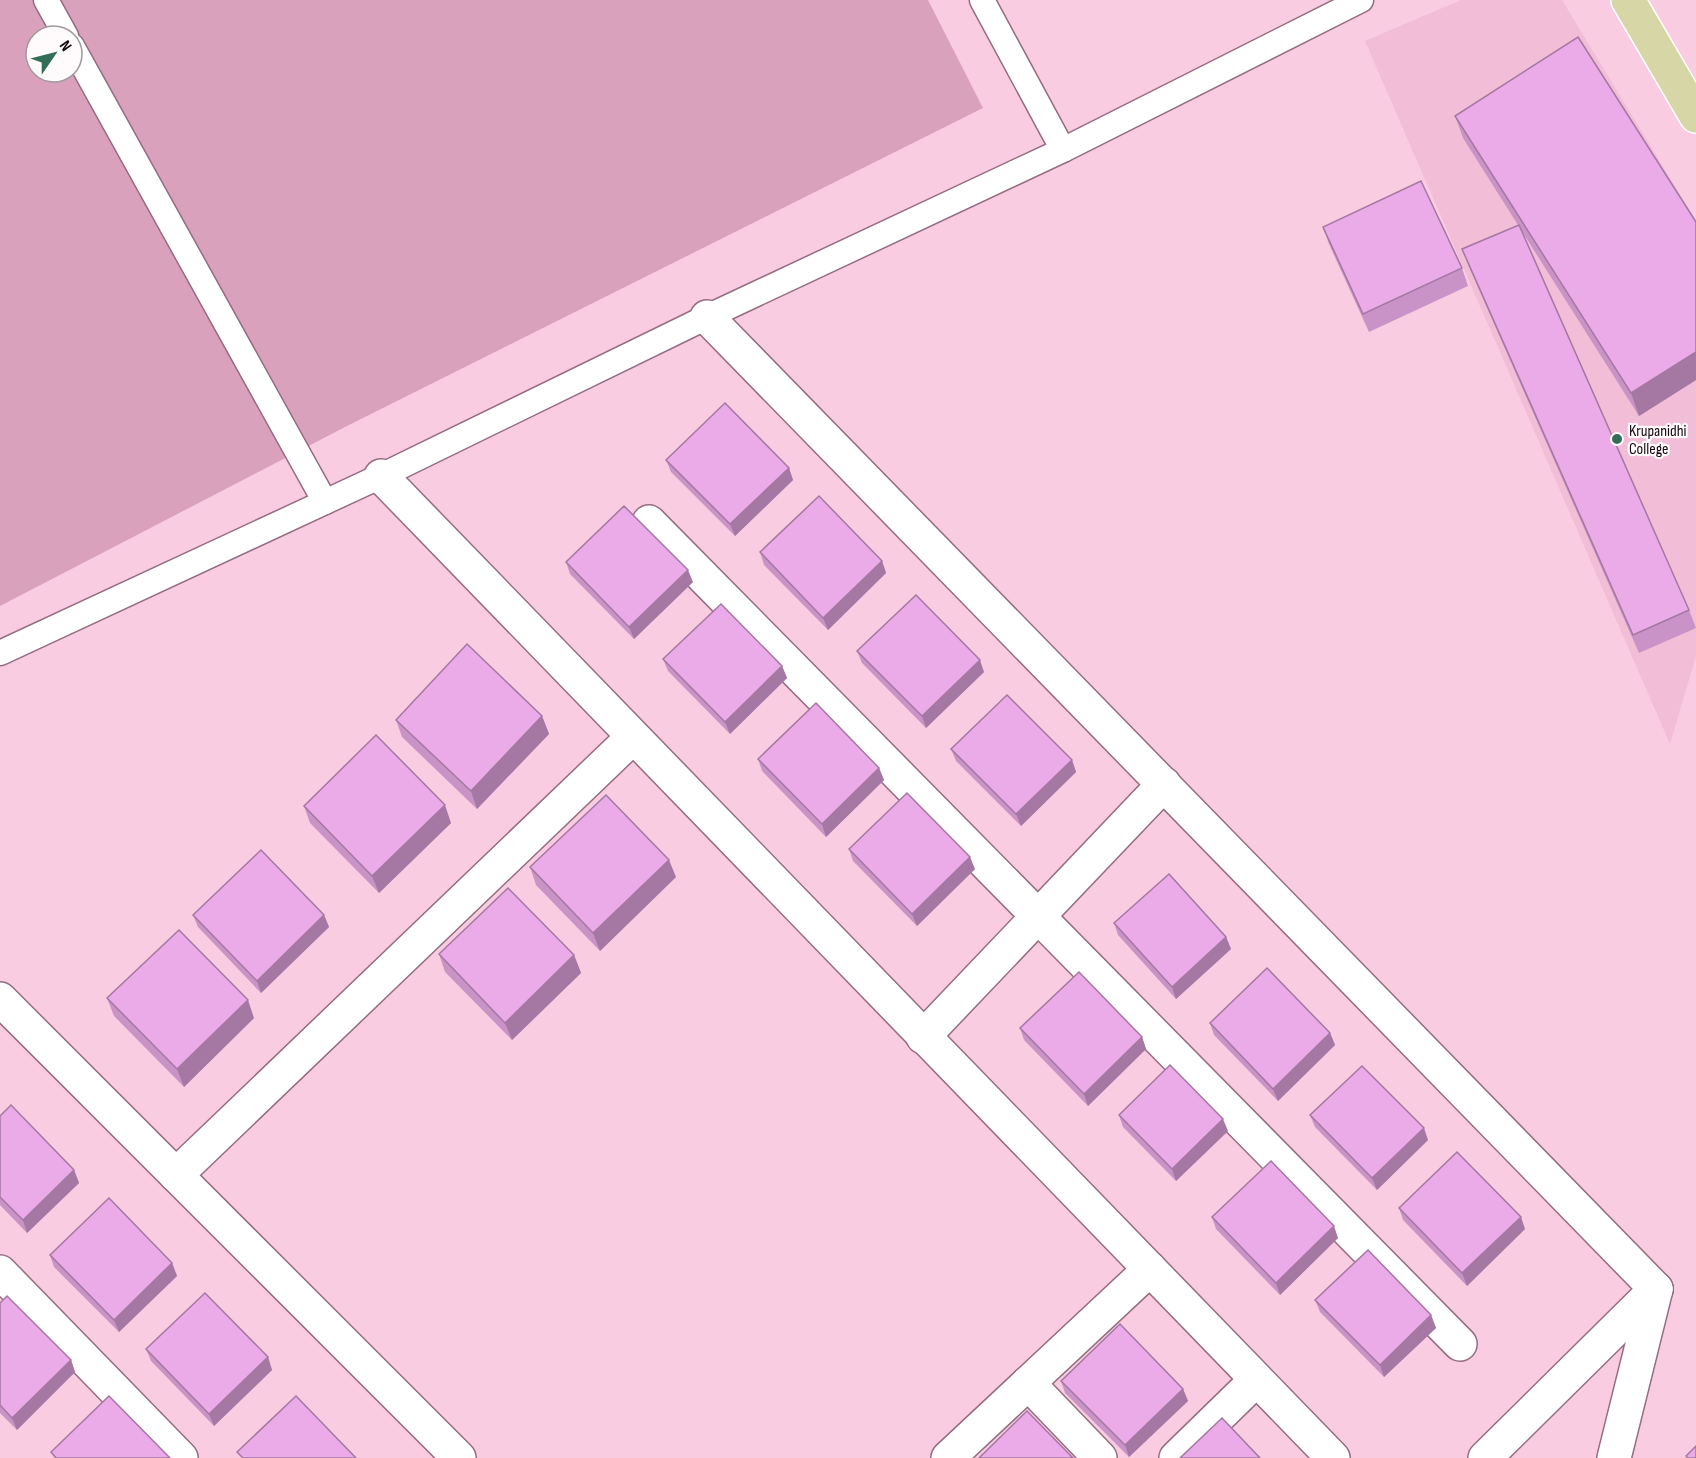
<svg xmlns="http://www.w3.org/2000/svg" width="1696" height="1458" font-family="'Sofia Sans Condensed',sans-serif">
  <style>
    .built { fill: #f2bdd7 }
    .park { fill: #daa1bd; fill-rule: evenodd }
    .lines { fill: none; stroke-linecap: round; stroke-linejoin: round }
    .service-casing { stroke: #956c81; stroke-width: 27 }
    .minor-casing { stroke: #956c81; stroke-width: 36 }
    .primary-casing { stroke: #fff; stroke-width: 36 }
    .service { stroke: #fff; stroke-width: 24 }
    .minor { stroke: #fff; stroke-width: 33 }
    .primary { stroke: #d7d6a7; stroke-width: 33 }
    .wall { fill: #c993c8 }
    .shaded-wall { fill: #a478a2 }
    .building { fill: #eaabe8; stroke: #a478a2; stroke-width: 1.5 }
    .poi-dot { fill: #326d58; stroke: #fffafc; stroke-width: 2 }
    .labels { text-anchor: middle; stroke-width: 4.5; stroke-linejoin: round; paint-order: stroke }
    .poi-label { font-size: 16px; fill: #15070e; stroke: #fffafc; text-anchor: start }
  </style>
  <rect width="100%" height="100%" fill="#f9cce2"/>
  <!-- built -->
  <path class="built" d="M 1461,0 L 1562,0 L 1696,221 L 1696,656 L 1670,744 L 1365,41 Z"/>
  <!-- park -->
  <path class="park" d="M 0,0 L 928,0 L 983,108 L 349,425 L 0,606 ZM 36,36 L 72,36 L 72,72 L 36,72 Z"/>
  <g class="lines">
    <!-- service casing -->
    <g class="service-casing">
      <g id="service">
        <path d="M 46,0 L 66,36"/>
        <path d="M 982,0 L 1063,150"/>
        <path d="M 72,46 L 325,502"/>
        <path d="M 0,653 L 381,476 L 707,317 L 1063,150 L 1361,0"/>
      </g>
    </g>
    <!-- minor casing -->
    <g class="minor-casing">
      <g id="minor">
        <path d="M 707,317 L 1656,1289"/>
        <path d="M 381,476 L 1333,1458"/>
        <path d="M 649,522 L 1460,1344"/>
        <path d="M 0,999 L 459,1458"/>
        <path d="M 923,1037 L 1164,784"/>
        <path d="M 176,1175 L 633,737"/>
        <path d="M 0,1272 L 181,1458"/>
        <path d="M 1028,1383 L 1100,1458"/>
        <path d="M 948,1458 L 1150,1269"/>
        <path d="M 1176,1458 L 1256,1380"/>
        <path d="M 1485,1458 L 1656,1289"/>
        <path d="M 1614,1458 L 1656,1289"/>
      </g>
    </g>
    <!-- primary casing -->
    <g class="primary-casing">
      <path id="primary" d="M 1628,0 L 1696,116"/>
    </g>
    <!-- service -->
    <use href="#service" class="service"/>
    <!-- minor -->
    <use href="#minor" class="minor"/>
    <!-- primary -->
    <use href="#primary" class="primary"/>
  </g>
  <!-- wall -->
  <g class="wall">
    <path d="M 1455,116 L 1696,222 L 1696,380 L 1639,416 L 1523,233 L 1689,610 L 1696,628 L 1639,653 L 1469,267 L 1462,249 L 1518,225 L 1463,138 Z"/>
    <path d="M 1323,227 L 1462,268 L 1468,286 L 1369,332 L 1329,244 Z"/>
    <path d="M 666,460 L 789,468 L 793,480 L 735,536 L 671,472 Z"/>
    <path d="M 760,552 L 882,561 L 886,573 L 828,630 L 764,565 Z"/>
    <path d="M 566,562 L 693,582 L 634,639 L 570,574 Z"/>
    <path d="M 857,651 L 984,672 L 926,728 L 862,663 Z"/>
    <path d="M 663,659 L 782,666 L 787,678 L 730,734 L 668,671 Z"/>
    <path d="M 542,716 L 549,734 L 477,809 L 402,737 L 396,720 Z"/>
    <path d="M 951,749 L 1072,760 L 1076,772 L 1021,826 L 956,761 Z"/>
    <path d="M 758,759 L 879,768 L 884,780 L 826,837 L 762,771 Z"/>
    <path d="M 304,806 L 451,823 L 379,893 L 310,823 Z"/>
    <path d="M 849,849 L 975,869 L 917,926 L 853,861 Z"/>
    <path d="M 530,867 L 676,877 L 600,951 L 536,885 Z"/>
    <path d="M 193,915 L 324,915 L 329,927 L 261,993 L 198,927 Z"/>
    <path d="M 1114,923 L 1226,937 L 1231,949 L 1176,999 L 1118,935 Z"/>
    <path d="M 439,954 L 574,955 L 581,973 L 512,1040 L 445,972 Z"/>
    <path d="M 107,998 L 254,1018 L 184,1087 L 114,1016 Z"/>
    <path d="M 1210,1023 L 1330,1033 L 1335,1045 L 1278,1101 L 1214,1035 Z"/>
    <path d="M 1020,1028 L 1142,1037 L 1146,1049 L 1088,1106 L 1024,1040 Z"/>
    <path d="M 1119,1115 L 1228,1131 L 1176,1181 L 1123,1127 Z"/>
    <path d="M 1310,1115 L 1428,1140 L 1377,1190 L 1315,1127 Z"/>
    <path d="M 0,1116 L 74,1170 L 79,1183 L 27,1233 L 0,1205 Z"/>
    <path d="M 1399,1208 L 1525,1229 L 1467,1286 L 1403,1220 Z"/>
    <path d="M 1212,1217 L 1338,1238 L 1280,1295 L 1216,1229 Z"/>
    <path d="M 50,1255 L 172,1263 L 177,1276 L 119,1332 L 54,1267 Z"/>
    <path d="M 1315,1300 L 1431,1315 L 1436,1328 L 1384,1377 L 1320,1312 Z"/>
    <path d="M 0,1303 L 71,1360 L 75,1372 L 17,1430 L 0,1413 Z"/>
    <path d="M 146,1349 L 268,1357 L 272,1370 L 214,1426 L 151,1361 Z"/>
    <path d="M 1061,1381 L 1183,1389 L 1188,1401 L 1129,1457 L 1065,1393 Z"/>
  </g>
  <!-- shaded-wall -->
  <g class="shaded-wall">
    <path d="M 1696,352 L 1696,380 L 1639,416 L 1631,393 Z"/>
    <path d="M 789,468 L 793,480 L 735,536 L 730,524 Z"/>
    <path d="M 882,561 L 886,573 L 828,630 L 823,618 Z"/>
    <path d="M 688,570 L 693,582 L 634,639 L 629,627 Z"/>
    <path d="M 980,660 L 984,672 L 926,728 L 922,716 Z"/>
    <path d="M 782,666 L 787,678 L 730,734 L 725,722 Z"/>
    <path d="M 542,716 L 549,734 L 477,809 L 471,791 Z"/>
    <path d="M 1072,760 L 1076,772 L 1021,826 L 1016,814 Z"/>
    <path d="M 879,768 L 884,780 L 826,837 L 822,824 Z"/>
    <path d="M 445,805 L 451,823 L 379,893 L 372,876 Z"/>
    <path d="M 970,857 L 975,869 L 917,926 L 912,914 Z"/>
    <path d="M 669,860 L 676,877 L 600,951 L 593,933 Z"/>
    <path d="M 324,915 L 329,927 L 261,993 L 257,981 Z"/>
    <path d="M 1226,937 L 1231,949 L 1176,999 L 1172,987 Z"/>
    <path d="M 574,955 L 581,973 L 512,1040 L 505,1023 Z"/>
    <path d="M 248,1000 L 254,1018 L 184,1087 L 177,1069 Z"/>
    <path d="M 1330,1033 L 1335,1045 L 1278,1101 L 1273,1089 Z"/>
    <path d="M 1142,1037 L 1146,1049 L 1088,1106 L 1084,1094 Z"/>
    <path d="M 1223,1119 L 1228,1131 L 1176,1181 L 1172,1169 Z"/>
    <path d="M 1424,1128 L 1428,1140 L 1377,1190 L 1372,1178 Z"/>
    <path d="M 74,1170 L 79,1183 L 27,1233 L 23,1220 Z"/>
    <path d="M 1521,1217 L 1525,1229 L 1467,1286 L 1462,1273 Z"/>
    <path d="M 1334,1226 L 1338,1238 L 1280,1295 L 1276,1283 Z"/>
    <path d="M 172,1263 L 177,1276 L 119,1332 L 114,1320 Z"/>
    <path d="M 1431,1315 L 1436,1328 L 1384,1377 L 1380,1365 Z"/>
    <path d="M 268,1357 L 272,1370 L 214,1426 L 209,1414 Z"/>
    <path d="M 71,1360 L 75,1372 L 17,1430 L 12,1418 Z"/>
    <path d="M 1183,1389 L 1188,1401 L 1129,1457 L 1125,1445 Z"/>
  </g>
  <!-- building -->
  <g class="building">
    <path d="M 1578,37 L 1696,222 L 1696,352 L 1631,393 L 1455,116 Z"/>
    <path d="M 1421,181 L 1462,268 L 1363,314 L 1323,227 Z"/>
    <path d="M 1519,225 L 1689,610 L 1633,635 L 1462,249 Z"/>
    <path d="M 725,403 L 789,468 L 730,524 L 666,460 Z"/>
    <path d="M 819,496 L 882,561 L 823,618 L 760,552 Z"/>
    <path d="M 624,506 L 688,570 L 629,627 L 566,562 Z"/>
    <path d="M 916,595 L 980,660 L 922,716 L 857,651 Z"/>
    <path d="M 721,604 L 782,666 L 725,722 L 663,659 Z"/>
    <path d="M 467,644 L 542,716 L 471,791 L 396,720 Z"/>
    <path d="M 1007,695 L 1072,760 L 1016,814 L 951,749 Z"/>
    <path d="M 816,703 L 879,768 L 822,824 L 758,759 Z"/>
    <path d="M 376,735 L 445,805 L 372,876 L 304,806 Z"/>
    <path d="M 907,793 L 970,857 L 912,914 L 849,849 Z"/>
    <path d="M 606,795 L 669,860 L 593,933 L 530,867 Z"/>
    <path d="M 261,850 L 324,915 L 257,981 L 193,915 Z"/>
    <path d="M 1169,874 L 1226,937 L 1172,987 L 1114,923 Z"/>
    <path d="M 508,888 L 574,955 L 505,1023 L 439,954 Z"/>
    <path d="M 179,930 L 248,1000 L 177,1069 L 107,998 Z"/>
    <path d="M 1267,968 L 1330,1033 L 1273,1089 L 1210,1023 Z"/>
    <path d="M 1079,972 L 1142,1037 L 1084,1094 L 1020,1028 Z"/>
    <path d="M 1170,1065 L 1223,1119 L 1172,1169 L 1119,1115 Z"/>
    <path d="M 1362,1066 L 1424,1128 L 1372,1178 L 1310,1115 Z"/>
    <path d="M 11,1105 L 74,1170 L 23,1220 L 0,1197 L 0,1116 Z"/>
    <path d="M 1457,1152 L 1521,1217 L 1462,1273 L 1399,1208 Z"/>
    <path d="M 1271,1161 L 1334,1226 L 1276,1283 L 1212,1217 Z"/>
    <path d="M 109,1198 L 172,1263 L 114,1320 L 50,1255 Z"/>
    <path d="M 1368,1250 L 1431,1315 L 1380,1365 L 1315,1300 Z"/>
    <path d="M 205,1293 L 268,1357 L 209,1414 L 146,1349 Z"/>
    <path d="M 7,1296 L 71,1360 L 12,1418 L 0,1405 L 0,1303 Z"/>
    <path d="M 1120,1324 L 1183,1389 L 1125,1445 L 1061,1381 Z"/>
    <path d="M 109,1396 L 170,1458 L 56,1458 L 51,1452 Z"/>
    <path d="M 296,1396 L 356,1458 L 243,1458 L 237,1452 Z"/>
    <path d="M 1027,1411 L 1073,1458 L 979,1458 Z"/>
    <path d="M 1222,1418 L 1260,1458 L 1180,1458 Z"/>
    <path d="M 1696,1446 L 1696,1458 L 1688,1458 L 1686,1456 Z"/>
  </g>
  <!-- markers -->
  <circle class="poi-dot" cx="1617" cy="439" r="6"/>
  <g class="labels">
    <!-- poi labels -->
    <g class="poi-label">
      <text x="1629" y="436">Krupanidhi<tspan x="1629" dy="18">College</tspan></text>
    </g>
  </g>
  <!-- north arrow -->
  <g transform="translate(54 54) rotate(55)"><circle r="28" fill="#fffafc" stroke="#a1999d" stroke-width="1.5"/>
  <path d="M0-4.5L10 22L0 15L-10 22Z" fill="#326d58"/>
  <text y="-9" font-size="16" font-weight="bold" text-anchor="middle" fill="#15070e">N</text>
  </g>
</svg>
